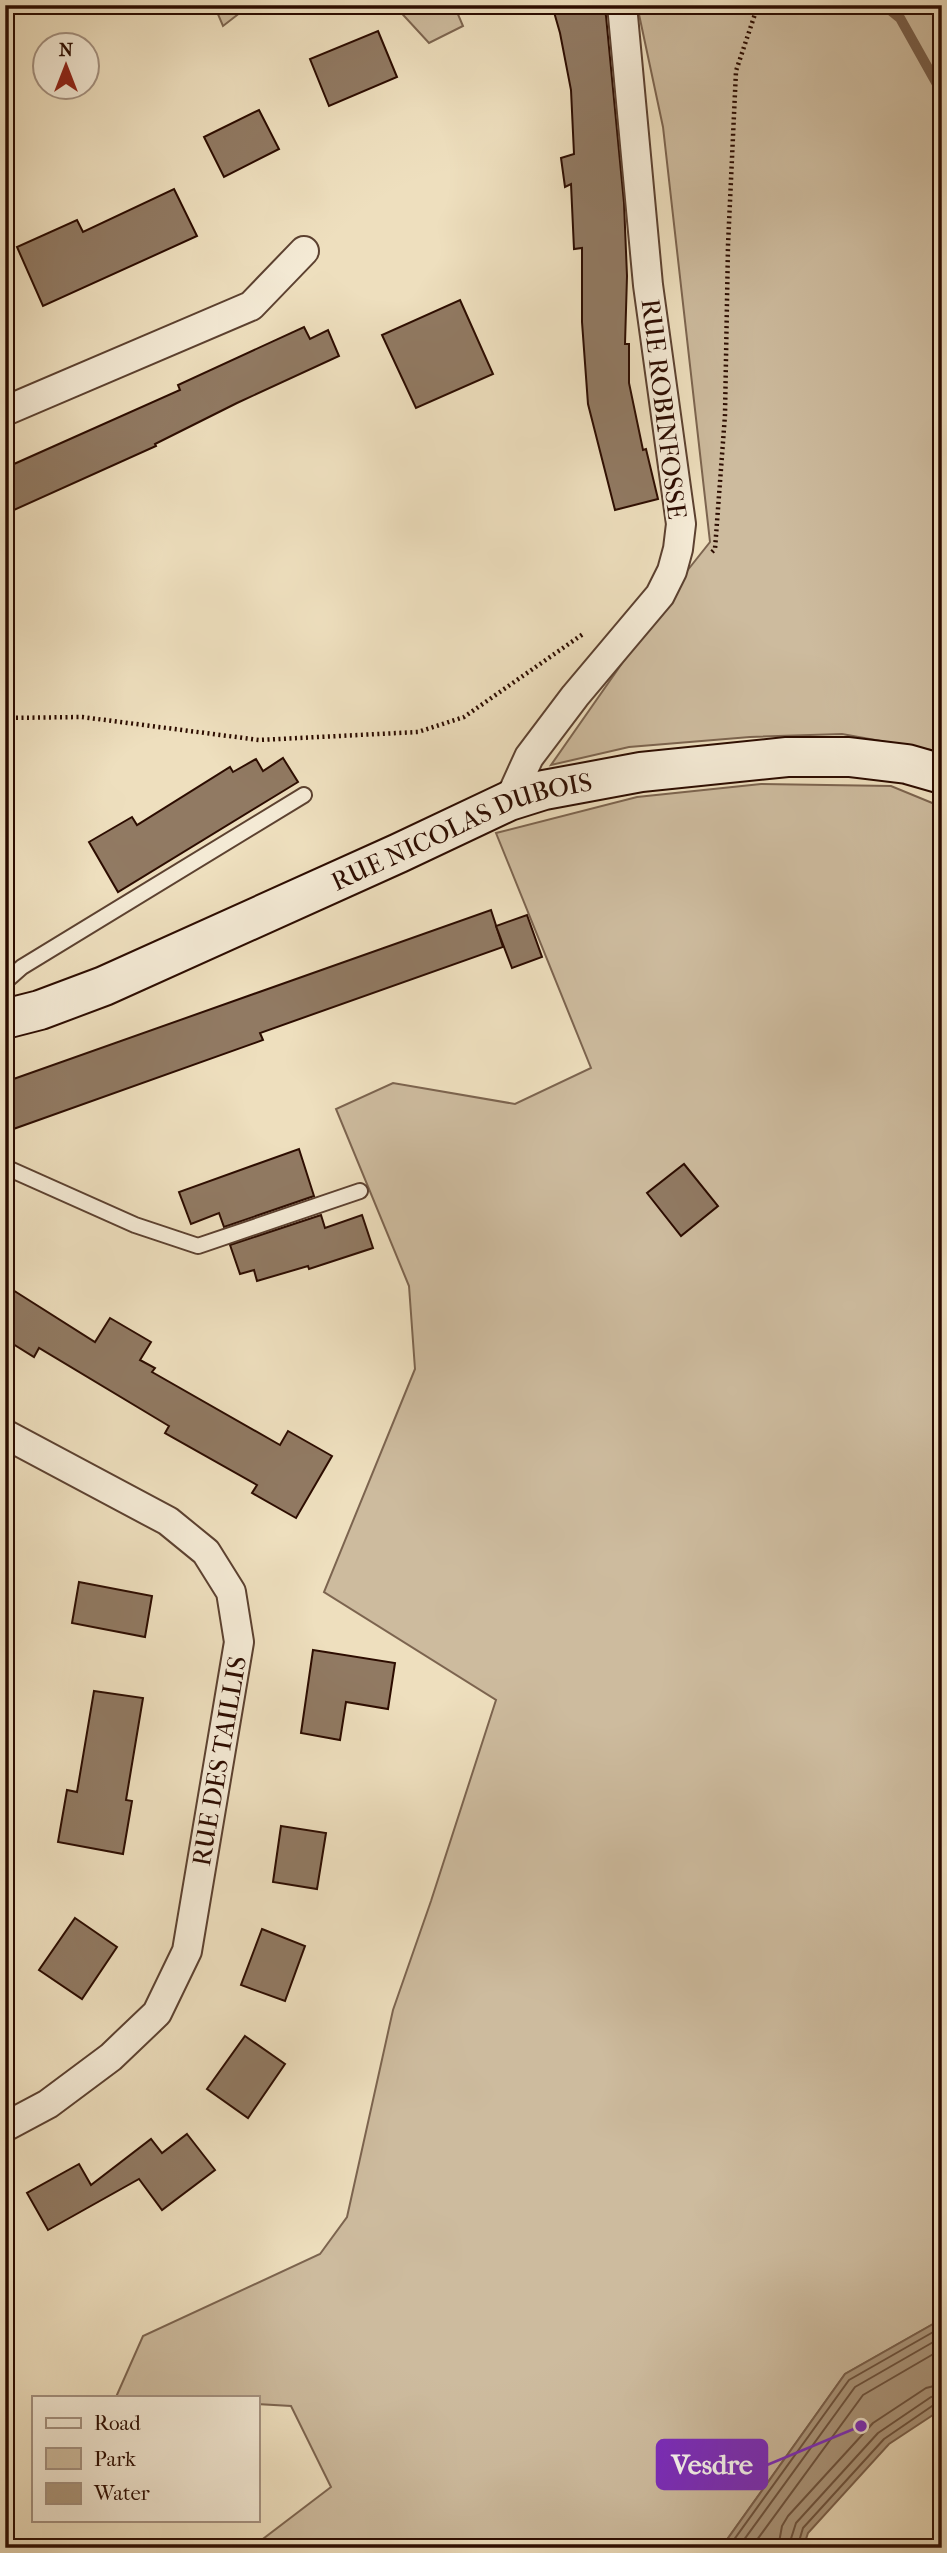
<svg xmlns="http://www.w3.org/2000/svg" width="947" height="2553" font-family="'IM FELL French Canon',serif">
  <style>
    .green { fill: #cdbb9e; stroke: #7c644f; stroke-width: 2 }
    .water { fill: #ac977d; stroke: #795f4b; stroke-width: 2 }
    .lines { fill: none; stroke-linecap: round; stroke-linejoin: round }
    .shore { stroke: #6c523e; stroke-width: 2 }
    .stream { stroke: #795f4b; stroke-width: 10 }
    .building { fill: #917a63; stroke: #2c0c00; stroke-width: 2 }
    .lane-casing { stroke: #5c4130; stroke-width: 18 }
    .street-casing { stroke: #5c4130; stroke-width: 32 }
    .secondary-casing { stroke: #2c0c00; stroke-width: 42 }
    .path { stroke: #2c0c00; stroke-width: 4.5; stroke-dasharray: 2 3.5; stroke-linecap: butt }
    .lane { stroke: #f4ead5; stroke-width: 14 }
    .street { stroke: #f4ead5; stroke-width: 28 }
    .secondary { stroke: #f4ead5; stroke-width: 38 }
    .labels { text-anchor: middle; stroke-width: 5; stroke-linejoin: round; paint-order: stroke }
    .street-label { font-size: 26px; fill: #2c0c00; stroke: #f4ead5 }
    .leader { fill: none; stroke: #7b2cbf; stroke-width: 2.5 }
    .callout-dot { fill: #7b2cbf; stroke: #f4ead5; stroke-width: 2.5 }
    .callout { fill: #7b2cbf; stroke: #7b2cbf; stroke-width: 2.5 }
    .callout-label { font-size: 28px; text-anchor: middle; font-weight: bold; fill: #fff }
  </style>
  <rect width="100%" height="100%" fill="#eedfbe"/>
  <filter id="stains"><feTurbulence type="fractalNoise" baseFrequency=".00286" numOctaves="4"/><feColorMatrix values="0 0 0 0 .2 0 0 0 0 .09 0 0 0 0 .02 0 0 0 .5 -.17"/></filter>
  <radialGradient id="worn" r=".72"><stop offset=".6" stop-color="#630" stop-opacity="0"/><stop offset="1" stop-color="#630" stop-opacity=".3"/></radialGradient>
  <!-- green -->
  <g class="green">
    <path d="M 214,5 L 250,5 L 223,26 Z"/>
    <path d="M 394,5 L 454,5 L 463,26 L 429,43 Z"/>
    <path d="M 637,5 L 942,5 L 942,752 L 842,734 L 750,737 L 629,747 L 551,765 L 683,576 L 710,542 L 663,127 Z"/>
    <path d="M 761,784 L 891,786 L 942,807 L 942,2319 L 845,2374 L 721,2548 L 251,2548 L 331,2487 L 291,2406 L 257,2404 L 257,2397 L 116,2397 L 143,2336 L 320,2254 L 347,2217 L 393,2010 L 431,1901 L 496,1700 L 324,1592 L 415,1369 L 409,1286 L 336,1109 L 393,1083 L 515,1104 L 591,1068 L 496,833 L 637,797 Z"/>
  </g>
  <!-- water -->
  <path class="water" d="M 942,2319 L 942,2409 L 889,2444 L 808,2533 L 803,2548 L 721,2548 L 845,2374 Z"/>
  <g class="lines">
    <!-- shore -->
    <g class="shore">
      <path d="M 728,2548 L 849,2380 L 942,2327"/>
      <path d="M 738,2548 L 855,2387 L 942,2337"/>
      <path d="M 751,2548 L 863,2395 L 942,2349"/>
      <path d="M 778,2548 L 782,2526 L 788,2516 L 873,2423 L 926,2388 L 942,2384"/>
      <path d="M 788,2548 L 796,2523 L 878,2433 L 931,2397 L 942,2395"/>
      <path d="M 797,2548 L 803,2528 L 884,2439 L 935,2404 L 942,2403"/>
    </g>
    <!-- stream -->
    <path class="stream" d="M 884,5 L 900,18 L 942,93"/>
  </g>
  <!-- building -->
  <g class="building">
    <path d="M 552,5 L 603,5 L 606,16 L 624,203 L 627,276 L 625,344 L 629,344 L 629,383 L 643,450 L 646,449 L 658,499 L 615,510 L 588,404 L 582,322 L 582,248 L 574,249 L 571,184 L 565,187 L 561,158 L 574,154 L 571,90 L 560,33 Z"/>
    <path d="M 378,31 L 397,77 L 329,106 L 310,59 Z"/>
    <path d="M 259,110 L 279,149 L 224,177 L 204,137 Z"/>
    <path d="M 174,189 L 197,236 L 43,306 L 17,247 L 77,220 L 83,232 Z"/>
    <path d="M 460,300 L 493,374 L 416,408 L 382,335 Z"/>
    <path d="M 304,327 L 310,339 L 328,330 L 339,356 L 237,403 L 155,444 L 156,446 L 5,514 L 5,468 L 180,390 L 178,385 Z"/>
    <path d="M 283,758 L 298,782 L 118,892 L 89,842 L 132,817 L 137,825 L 230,767 L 233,772 L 256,759 L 263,771 Z"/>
    <path d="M 491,910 L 503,947 L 260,1033 L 263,1040 L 5,1132 L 5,1082 Z"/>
    <path d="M 527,915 L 542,957 L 512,968 L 496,926 Z"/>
    <path d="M 299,1149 L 314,1196 L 224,1227 L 219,1213 L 191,1224 L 179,1192 Z"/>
    <path d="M 684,1164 L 718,1206 L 681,1236 L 647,1193 Z"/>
    <path d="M 321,1215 L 325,1228 L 362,1215 L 373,1248 L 309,1269 L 308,1266 L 257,1281 L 254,1270 L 240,1274 L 230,1245 Z"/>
    <path d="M 5,1285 L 95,1342 L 110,1318 L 151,1342 L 140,1360 L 155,1368 L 152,1372 L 280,1445 L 288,1431 L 332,1456 L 296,1518 L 252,1493 L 257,1485 L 165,1433 L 169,1426 L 39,1348 L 34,1357 L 5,1339 Z"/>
    <path d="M 79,1582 L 152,1596 L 145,1637 L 72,1623 Z"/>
    <path d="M 313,1650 L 395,1663 L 388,1709 L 346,1702 L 340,1740 L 301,1733 Z"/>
    <path d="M 94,1691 L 143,1698 L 126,1800 L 132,1801 L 123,1854 L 58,1842 L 67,1790 L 77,1792 Z"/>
    <path d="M 281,1826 L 326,1833 L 317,1889 L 273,1882 Z"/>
    <path d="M 75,1918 L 117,1947 L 82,1999 L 39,1970 Z"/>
    <path d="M 262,1929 L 305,1946 L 285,2001 L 241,1985 Z"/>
    <path d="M 245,2036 L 285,2064 L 248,2118 L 207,2089 Z"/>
    <path d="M 187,2134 L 215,2170 L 162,2210 L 139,2179 L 48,2230 L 27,2193 L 79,2164 L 91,2185 L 151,2139 L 162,2153 Z"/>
  </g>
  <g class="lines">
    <!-- lane casing -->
    <g class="lane-casing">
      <g id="lane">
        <path d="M 5,982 L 22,967 L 304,795"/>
        <path d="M 5,1167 L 135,1225 L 198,1246 L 360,1191"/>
      </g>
    </g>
    <!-- street casing -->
    <g class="street-casing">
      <g id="street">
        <path d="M 5,411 L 251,306 L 304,251"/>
        <path d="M 509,801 L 529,757 L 575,696 L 660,595 L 672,571 L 678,549 L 681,524 L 648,285 L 622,5"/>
        <path d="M 5,1434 L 168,1521 L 206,1552 L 231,1592 L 239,1642 L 187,1951 L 157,2013 L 111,2057 L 48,2104 L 5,2127"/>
      </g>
    </g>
    <!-- secondary casing -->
    <g class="secondary-casing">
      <g id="secondary">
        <path id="s1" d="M 5,1019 L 40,1010 L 104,986 L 399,853 L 509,801 L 544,790 L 641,772 L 787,757 L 849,757 L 907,764 L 942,774"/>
      </g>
    </g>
    <!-- path -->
    <g class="path">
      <path d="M 712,552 L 715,549 L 725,415 L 728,245 L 736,71 L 758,5"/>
      <path d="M 5,718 L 82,717 L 259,740 L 418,732 L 464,717 L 583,634"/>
    </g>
    <!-- lane -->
    <use href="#lane" class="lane"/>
    <!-- street -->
    <use href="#street" class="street"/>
    <!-- secondary -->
    <use href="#secondary" class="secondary"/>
  </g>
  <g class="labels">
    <!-- street labels -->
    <g class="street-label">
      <text transform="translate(664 409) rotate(83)" y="9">RUE ROBINFOSSE</text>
      <text dy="9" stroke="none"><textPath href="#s1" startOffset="495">RUE NICOLAS DUBOIS</textPath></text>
      <text transform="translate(219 1761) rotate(-80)" y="9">RUE DES TAILLIS</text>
    </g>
  </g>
  <!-- callouts -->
  <path class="leader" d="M861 2426L767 2465"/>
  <circle class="callout-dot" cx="861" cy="2426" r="7"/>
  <rect class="callout" x="657" y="2440" width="110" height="49" rx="7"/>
  <g class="callout-label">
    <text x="712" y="2474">Vesdre</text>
  </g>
  <!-- margin -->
  <rect width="947" height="2553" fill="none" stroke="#eedfbe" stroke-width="28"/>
  <rect x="7" y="7" width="933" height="2539" fill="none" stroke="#2c0c00" stroke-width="3.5"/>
  <rect x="14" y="14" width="919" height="2525" fill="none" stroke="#2c0c00" stroke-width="2"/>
  <!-- legend -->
  <rect x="32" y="2396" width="228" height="126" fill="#f4ead5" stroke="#a49180" stroke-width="2"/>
  <rect x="46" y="2418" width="35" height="10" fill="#f4ead5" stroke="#a49180" stroke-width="2"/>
  <text x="94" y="2430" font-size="21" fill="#2c0c00">Road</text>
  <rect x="46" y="2448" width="35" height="21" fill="#cdbb9e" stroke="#a49180" stroke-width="2"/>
  <text x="94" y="2466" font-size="21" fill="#2c0c00">Park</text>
  <rect x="46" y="2483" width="35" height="21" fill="#ac977d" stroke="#a49180" stroke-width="2"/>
  <text x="94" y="2500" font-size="21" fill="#2c0c00">Water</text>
  <!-- north arrow -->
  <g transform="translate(66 66)"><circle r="33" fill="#f4ead5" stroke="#a49180" stroke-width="2"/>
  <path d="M0-5L12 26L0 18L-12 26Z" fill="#8f2418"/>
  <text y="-10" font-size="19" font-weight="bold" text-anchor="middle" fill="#2c0c00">N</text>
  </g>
  <rect width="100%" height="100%" filter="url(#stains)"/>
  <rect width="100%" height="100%" fill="url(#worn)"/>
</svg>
